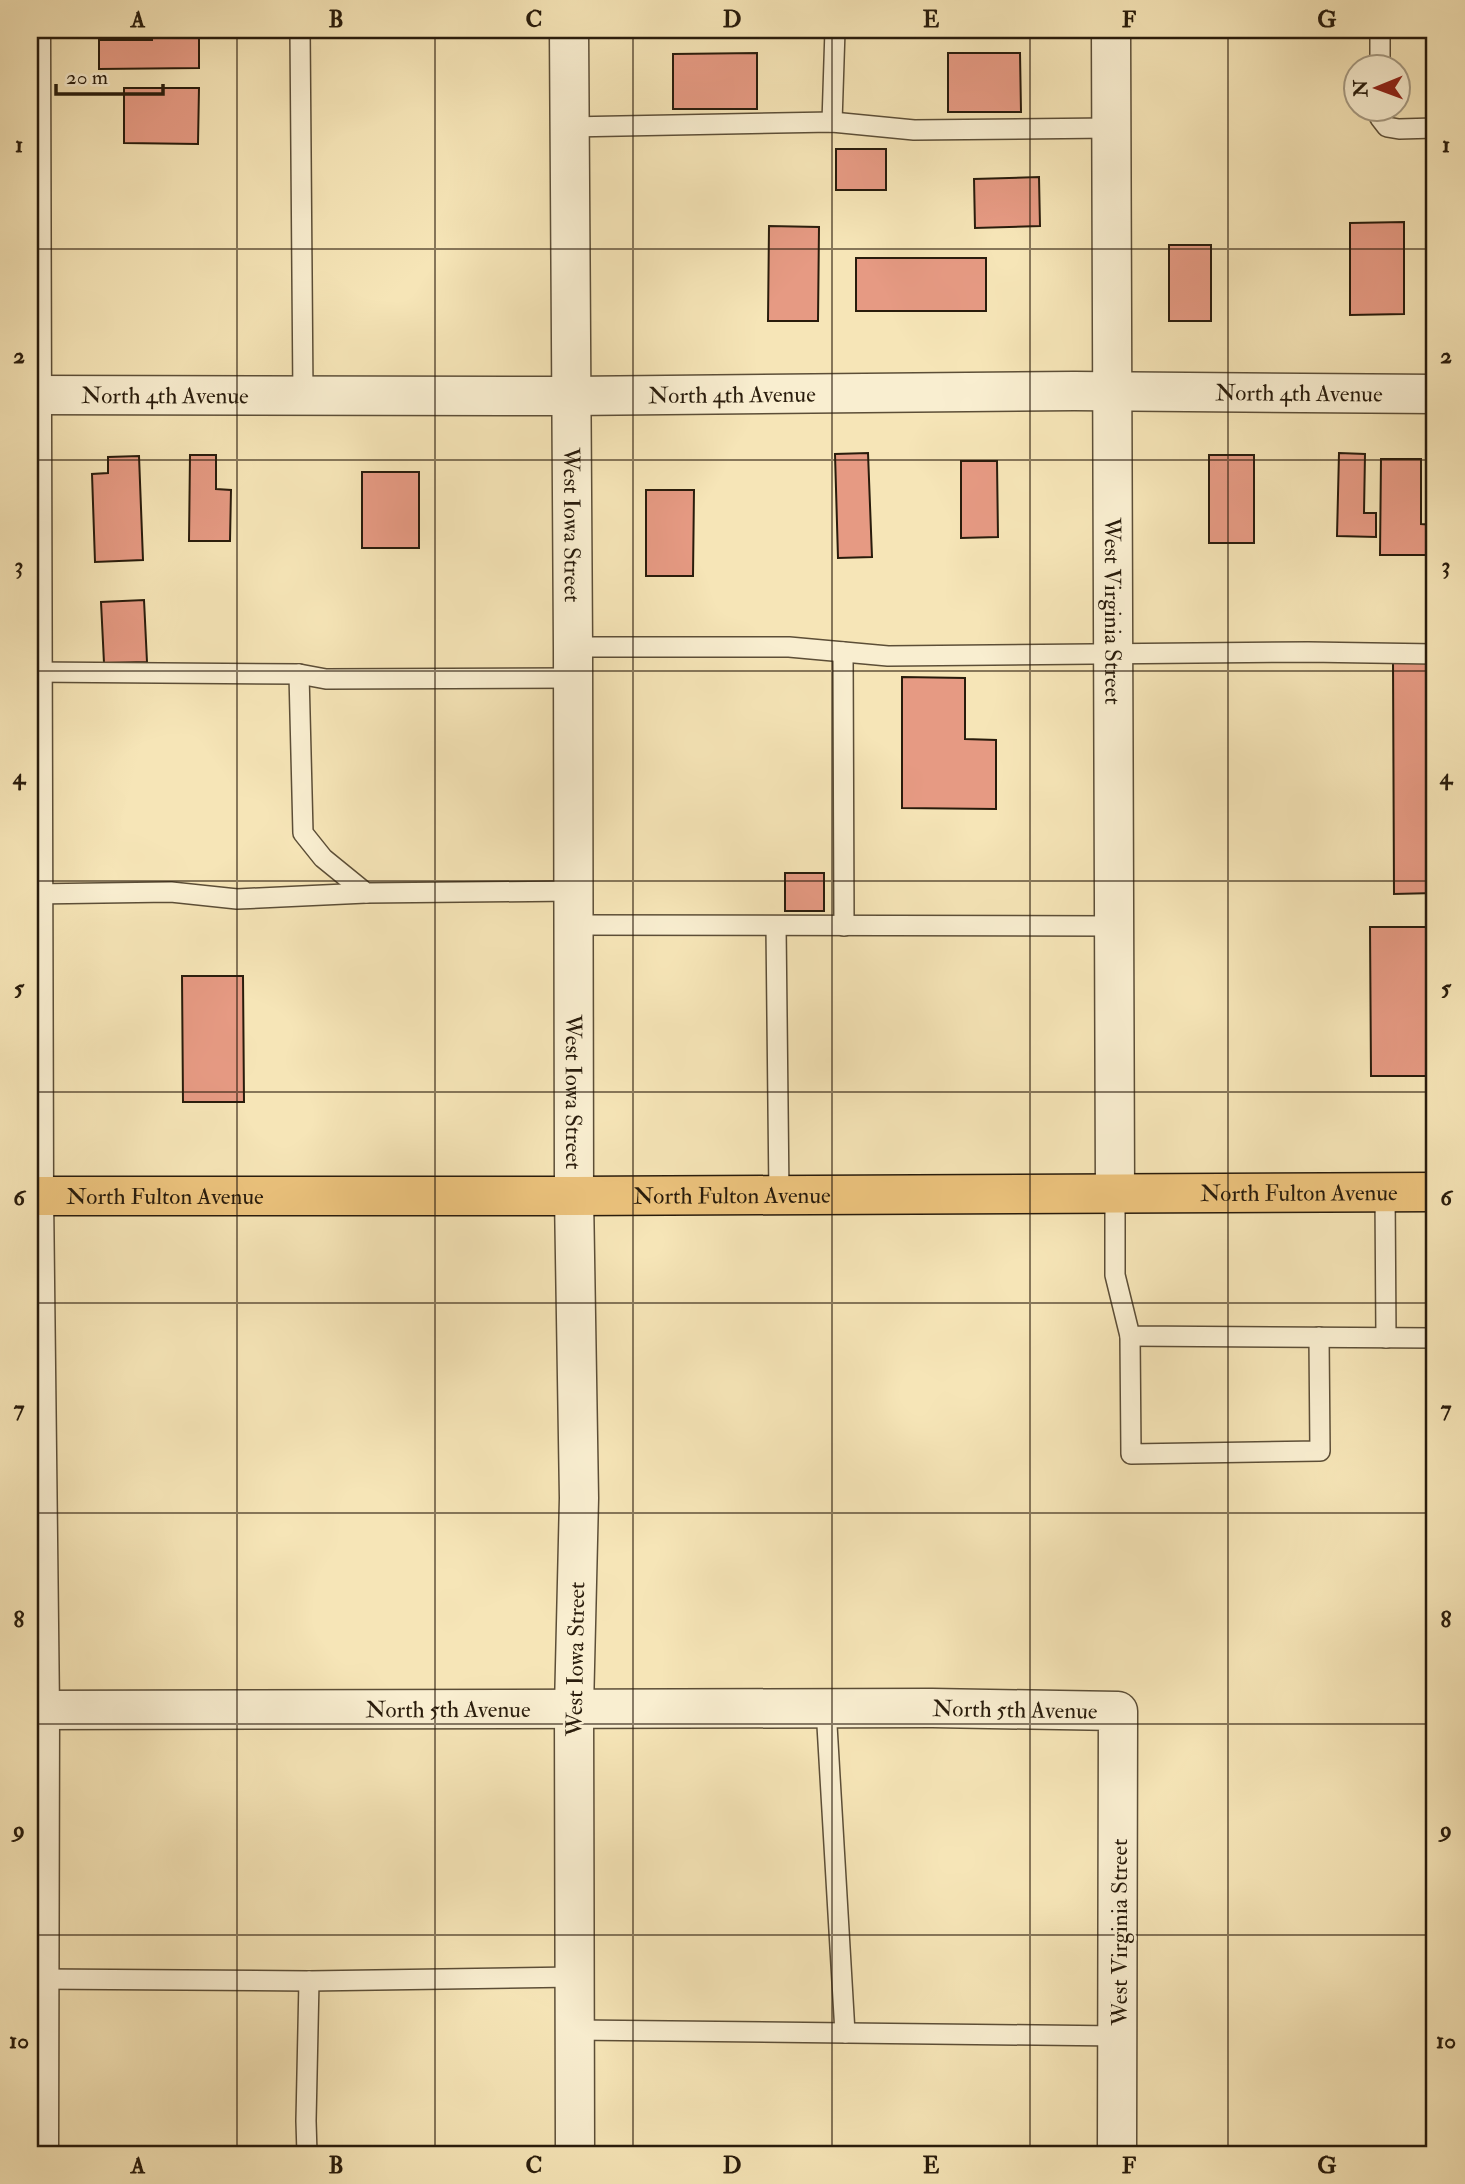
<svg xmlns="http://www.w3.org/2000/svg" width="1465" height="2184" font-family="'IM FELL Double Pica',serif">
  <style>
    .building { fill: #e69a83; stroke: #291c0c; stroke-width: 2 }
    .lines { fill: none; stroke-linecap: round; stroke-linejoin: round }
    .service-casing { stroke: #5c4e37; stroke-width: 22 }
    .minor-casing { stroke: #5c4e37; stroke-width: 41 }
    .tertiary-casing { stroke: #5c4e37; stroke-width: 41 }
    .primary-casing { stroke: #291c0c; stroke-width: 41 }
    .service { stroke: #f9eed0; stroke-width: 19 }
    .minor { stroke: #f9eed0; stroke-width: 38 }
    .tertiary { stroke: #f9eed0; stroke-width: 38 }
    .primary { stroke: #ebc27c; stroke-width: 38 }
    .grid { fill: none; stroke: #291c0c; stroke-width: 2; stroke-opacity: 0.55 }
    .labels { text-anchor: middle; stroke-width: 5; stroke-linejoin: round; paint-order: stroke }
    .street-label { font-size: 23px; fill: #291c0c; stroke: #f9eed0 }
    .neatline { fill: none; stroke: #291c0c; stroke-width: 2.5 }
    .grid-label { font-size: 23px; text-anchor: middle; font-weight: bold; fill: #291c0c }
  </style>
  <rect width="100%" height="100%" fill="#f6e5b7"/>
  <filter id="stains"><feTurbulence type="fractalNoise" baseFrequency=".00286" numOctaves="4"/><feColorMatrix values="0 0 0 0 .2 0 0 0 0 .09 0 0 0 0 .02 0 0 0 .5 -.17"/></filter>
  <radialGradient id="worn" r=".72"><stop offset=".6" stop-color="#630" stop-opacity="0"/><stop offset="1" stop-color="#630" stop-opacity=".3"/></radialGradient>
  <!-- building -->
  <g class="building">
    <path d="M 152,30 L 181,30 L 181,37 L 199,37 L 199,68 L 99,69 L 99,40 L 152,40 Z"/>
    <path d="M 948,30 L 1022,30 L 1022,31 Z"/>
    <path d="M 757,53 L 757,109 L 673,109 L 673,54 Z"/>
    <path d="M 948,53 L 1020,53 L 1021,112 L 948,112 Z"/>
    <path d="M 124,88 L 199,88 L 198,144 L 124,143 Z"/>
    <rect x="836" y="149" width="50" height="41"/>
    <path d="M 1039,177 L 1040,226 L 975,228 L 974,179 Z"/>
    <path d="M 1404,222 L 1404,314 L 1350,315 L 1350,223 Z"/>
    <path d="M 769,226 L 819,227 L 818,321 L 768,321 Z"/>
    <rect x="1169" y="245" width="42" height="76"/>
    <rect x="856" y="258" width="130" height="53"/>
    <path d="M 868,453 L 872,557 L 838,558 L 835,454 Z"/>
    <path d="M 1339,453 L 1365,454 L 1364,513 L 1376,513 L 1376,537 L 1337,536 Z"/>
    <path d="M 190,455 L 216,455 L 216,489 L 231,490 L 230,541 L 189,541 Z"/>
    <rect x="1209" y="455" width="45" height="88"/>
    <path d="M 139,456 L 143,560 L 95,562 L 92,474 L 108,473 L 108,457 Z"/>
    <path d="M 1381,459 L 1421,459 L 1421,524 L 1435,525 L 1435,555 L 1380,555 Z"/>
    <path d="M 961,461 L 997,461 L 998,537 L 961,538 Z"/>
    <rect x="362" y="472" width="57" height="76"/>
    <path d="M 646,490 L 694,490 L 693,576 L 646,576 Z"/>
    <path d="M 144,600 L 147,662 L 104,663 L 101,602 Z"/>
    <path d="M 1393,661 L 1435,661 L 1435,893 L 1394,894 Z"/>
    <path d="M 902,677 L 965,678 L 965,739 L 996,740 L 996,809 L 902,808 Z"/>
    <rect x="785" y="873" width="39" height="38"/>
    <path d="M 1370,927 L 1435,927 L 1435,1076 L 1371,1076 Z"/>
    <path d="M 182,976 L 243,976 L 244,1102 L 183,1102 Z"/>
  </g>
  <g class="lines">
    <!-- service casing -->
    <g class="service-casing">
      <g id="service">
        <path d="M 300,30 L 303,396"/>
        <path d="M 1380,30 L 1380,66"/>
        <path d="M 1380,108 L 1380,118 L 1387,127 L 1399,129 L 1435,128"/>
        <path d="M 832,122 L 835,30"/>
        <path d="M 569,127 L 832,122 L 914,130 L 1110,128"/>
        <path d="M 573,647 L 789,647 L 888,656 L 1308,652 L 1435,654"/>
        <path d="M 843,652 L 844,926"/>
        <path d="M 32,672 L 299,674 L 326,679 L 573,678"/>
        <path d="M 299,674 L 303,833 L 323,858 L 366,893 L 573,891"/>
        <path d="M 33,894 L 171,892 L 237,899 L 366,893"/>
        <path d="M 573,925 L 1114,926"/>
        <path d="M 776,926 L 779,1195"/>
        <path d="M 1385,1192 L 1386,1338"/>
        <path d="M 1115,1194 L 1115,1275 L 1130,1336 L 1435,1338"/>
        <path d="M 1130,1336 L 1131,1454 L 1320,1451 L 1319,1337"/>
        <path d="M 826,1708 L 845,2033"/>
        <path d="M 40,1979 L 309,1981 L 575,1977"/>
        <path d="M 575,2030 L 1119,2036"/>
        <path d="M 307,2154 L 306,2121 L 309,1981"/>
      </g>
    </g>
    <!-- minor casing -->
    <g class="minor-casing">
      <g id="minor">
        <path d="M 31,30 L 34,1196 L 40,1710 L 39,2154"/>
        <path id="s1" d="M 569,30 L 573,647 L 574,1196 L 579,1498 L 574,1708 L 575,2154"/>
        <path id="s2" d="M 30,395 L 570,396 L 1074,391 L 1435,394"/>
        <path id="s3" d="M 30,1710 L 932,1708 L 1118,1711 L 1117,2154"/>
      </g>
    </g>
    <!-- tertiary casing -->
    <g class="tertiary-casing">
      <g id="tertiary">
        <path id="s4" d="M 1111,30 L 1115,1194"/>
      </g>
    </g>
    <!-- primary casing -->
    <g class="primary-casing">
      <g id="primary">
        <path id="s5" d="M 30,1196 L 574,1196 L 1435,1192"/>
      </g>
    </g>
    <!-- service -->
    <use href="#service" class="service"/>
    <!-- minor -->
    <use href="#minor" class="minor"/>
    <!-- tertiary -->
    <use href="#tertiary" class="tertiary"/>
    <!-- primary -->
    <use href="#primary" class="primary"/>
  </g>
  <!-- grid -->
  <path class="grid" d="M 237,30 L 237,2154M 435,30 L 435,2154M 633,30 L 633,2154M 832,30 L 832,2154M 1030,30 L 1030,2154M 1228,30 L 1228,2154M 30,249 L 1435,249M 30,460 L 1435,460M 30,671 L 1435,671M 30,881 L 1435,881M 30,1092 L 1435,1092M 30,1303 L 1435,1303M 30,1513 L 1435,1513M 30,1724 L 1435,1724M 30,1935 L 1435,1935"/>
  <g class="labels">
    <!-- street labels -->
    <g class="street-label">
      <text dy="8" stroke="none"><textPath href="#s2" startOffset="1269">North 4th Avenue</textPath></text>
      <text dy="8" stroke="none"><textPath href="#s2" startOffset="702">North 4th Avenue</textPath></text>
      <text dy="8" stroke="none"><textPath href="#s2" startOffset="135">North 4th Avenue</textPath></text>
      <text dy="8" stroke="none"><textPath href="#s1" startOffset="495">West Iowa Street</textPath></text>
      <text dy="8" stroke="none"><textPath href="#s4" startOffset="581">West Virginia Street</textPath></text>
      <text dy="8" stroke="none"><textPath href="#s1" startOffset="1062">West Iowa Street</textPath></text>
      <text dy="8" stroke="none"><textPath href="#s5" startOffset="1269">North Fulton Avenue</textPath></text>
      <text dy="8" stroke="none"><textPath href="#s5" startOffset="702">North Fulton Avenue</textPath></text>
      <text dy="8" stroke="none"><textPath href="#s5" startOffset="135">North Fulton Avenue</textPath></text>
      <text transform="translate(575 1659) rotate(-89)" y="8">West Iowa Street</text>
      <text dy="8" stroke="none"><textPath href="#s3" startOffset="418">North 5th Avenue</textPath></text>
      <text dy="8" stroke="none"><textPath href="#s3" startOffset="985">North 5th Avenue</textPath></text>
      <text transform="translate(1119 1932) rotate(-90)" y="8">West Virginia Street</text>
    </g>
  </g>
  <!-- margin -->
  <rect width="1465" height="2184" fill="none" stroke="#f6e5b7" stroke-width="77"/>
  <!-- north arrow -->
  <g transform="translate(1377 88) rotate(269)"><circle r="33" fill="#f9eed0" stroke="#a69a82" stroke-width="2"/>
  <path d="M0-5L12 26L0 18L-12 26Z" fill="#8f2418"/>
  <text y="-10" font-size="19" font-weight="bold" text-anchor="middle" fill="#291c0c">N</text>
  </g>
  <!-- scale -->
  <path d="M56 84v10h107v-10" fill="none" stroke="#291c0c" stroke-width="3.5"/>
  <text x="66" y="84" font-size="21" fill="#291c0c" stroke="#f9eed0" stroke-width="5" paint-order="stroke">20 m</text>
  <rect x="38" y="38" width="1388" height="2108" class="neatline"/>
  <g class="grid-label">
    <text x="138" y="27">A</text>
    <text x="336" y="27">B</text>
    <text x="534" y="27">C</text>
    <text x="732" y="27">D</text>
    <text x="931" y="27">E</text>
    <text x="1129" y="27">F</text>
    <text x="1327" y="27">G</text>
    <text x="19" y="152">1</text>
    <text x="1446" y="152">1</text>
    <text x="19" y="363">2</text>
    <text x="1446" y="363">2</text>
    <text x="19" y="573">3</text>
    <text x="1446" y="573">3</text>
    <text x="19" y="784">4</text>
    <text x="1446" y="784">4</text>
    <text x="19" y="995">5</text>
    <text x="1446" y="995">5</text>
    <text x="19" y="1205">6</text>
    <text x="1446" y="1205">6</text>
    <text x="19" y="1416">7</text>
    <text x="1446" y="1416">7</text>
    <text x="19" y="1627">8</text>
    <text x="1446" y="1627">8</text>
    <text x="19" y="1837">9</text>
    <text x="1446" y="1837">9</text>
    <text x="19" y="2048">10</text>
    <text x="1446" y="2048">10</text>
    <text x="138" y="2173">A</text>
    <text x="336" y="2173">B</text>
    <text x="534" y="2173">C</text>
    <text x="732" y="2173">D</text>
    <text x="931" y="2173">E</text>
    <text x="1129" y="2173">F</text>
    <text x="1327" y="2173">G</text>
  </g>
  <rect width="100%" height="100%" filter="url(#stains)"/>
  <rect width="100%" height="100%" fill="url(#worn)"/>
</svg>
